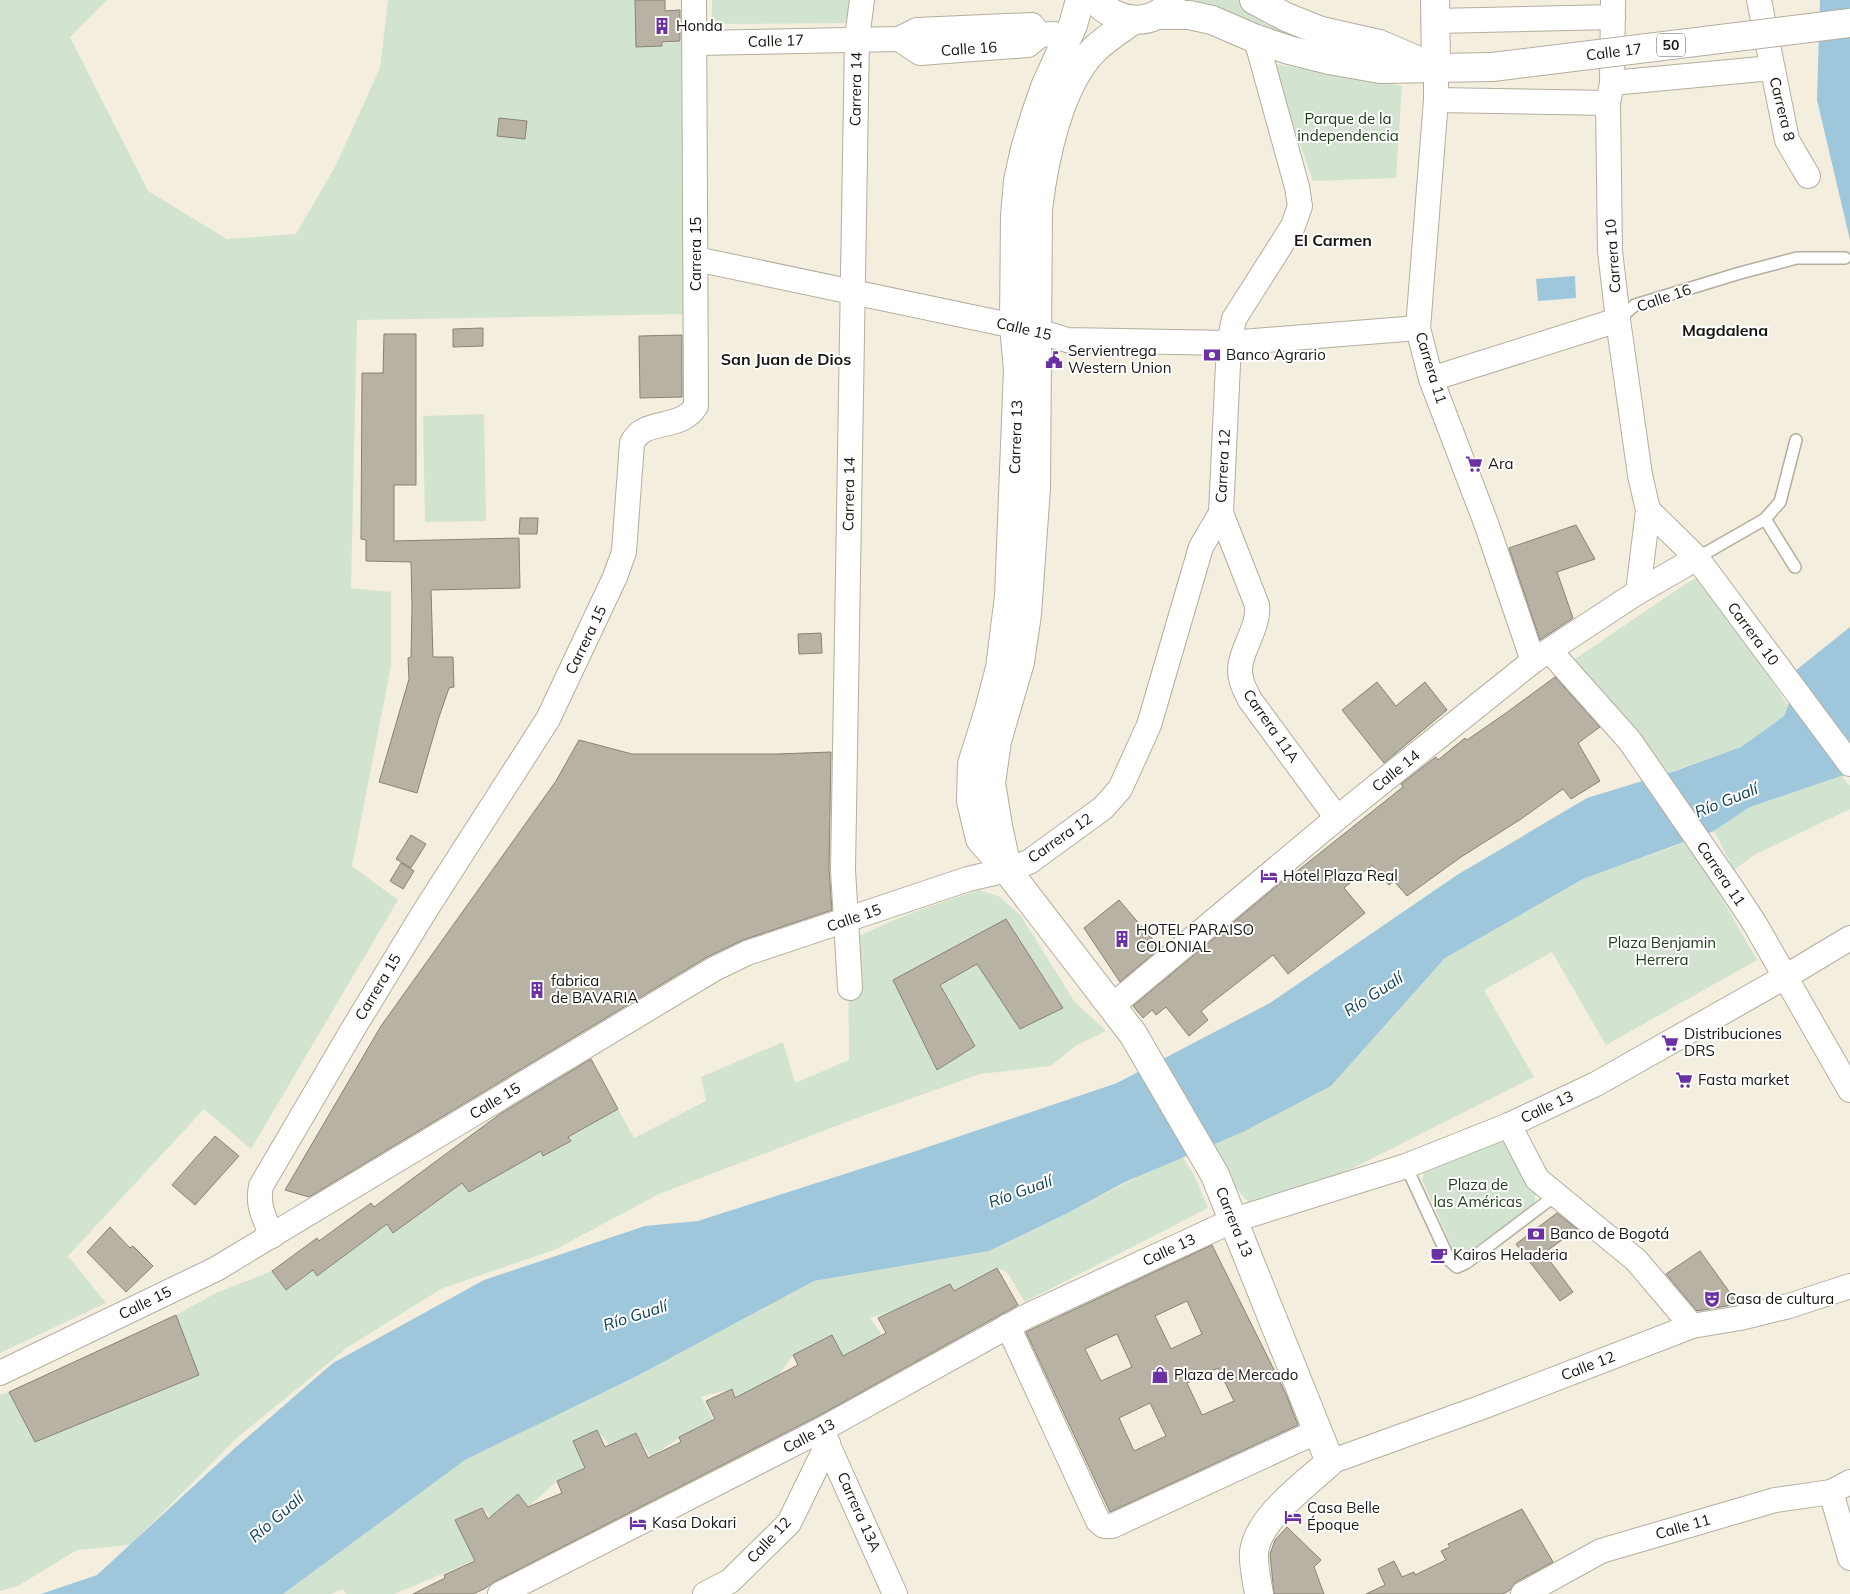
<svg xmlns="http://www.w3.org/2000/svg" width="1850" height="1594" font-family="Mulish,sans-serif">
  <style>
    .green { fill: #d2e4cf }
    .water { fill: #9fc7dc }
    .building { fill: #b8b2a4; stroke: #888275; fill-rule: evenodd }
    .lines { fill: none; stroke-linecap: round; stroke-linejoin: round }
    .service-casing { stroke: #b3ae9f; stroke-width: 14 }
    .minor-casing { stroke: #b3ae9f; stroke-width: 26 }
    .tertiary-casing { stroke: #b3ae9f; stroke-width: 30 }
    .trunk-casing { stroke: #b3ae9f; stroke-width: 30 }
    .service { stroke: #fff; stroke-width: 11 }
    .minor { stroke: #fff; stroke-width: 24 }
    .tertiary { stroke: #fff; stroke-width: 28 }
    .trunk { stroke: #fff; stroke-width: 28 }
    .trunk-bridge-casing { stroke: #b3ae9f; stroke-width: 30; stroke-linecap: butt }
    .trunk-bridge { stroke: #fff; stroke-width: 28 }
    .labels { text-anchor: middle; stroke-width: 4; stroke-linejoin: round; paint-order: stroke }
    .shield { fill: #fff; stroke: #5d5b57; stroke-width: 1 }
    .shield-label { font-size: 14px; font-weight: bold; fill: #17150f }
    .poi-label { font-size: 15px; fill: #17150f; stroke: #fff; text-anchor: start }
    .street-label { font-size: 15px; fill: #17150f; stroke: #fff }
    .park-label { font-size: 15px; fill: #1b4015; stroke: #fff }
    .neighbourhood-label { font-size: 16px; font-weight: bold; fill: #17150f; stroke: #fff }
    .water-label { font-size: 16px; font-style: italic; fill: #0b4057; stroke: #fff }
  </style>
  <rect width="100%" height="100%" fill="#f4eedf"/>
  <!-- green -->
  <g class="green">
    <path d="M 0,0 L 107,0 L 70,37 L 148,191 L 227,239 L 296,234 L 336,165 L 380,68 L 388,0 L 635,0 L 636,46 L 689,41 L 690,314 L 357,320 L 351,588 L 391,592 L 391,666 L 352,866 L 398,900 L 251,1149 L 204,1109 L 68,1256 L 106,1303 L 0,1353 Z"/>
    <path d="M 712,0 L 854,0 L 851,23 L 712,24 Z"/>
    <path d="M 1195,0 L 1238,0 L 1306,33 L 1334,52 L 1194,4 Z"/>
    <path d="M 1275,64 L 1402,86 L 1396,178 L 1313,181 L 1288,110 Z"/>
    <path d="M 484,414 L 486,521 L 425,522 L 423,416 Z"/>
    <path d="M 1703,574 L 1788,706 L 1784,716 L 1741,747 L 1659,776 L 1566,665 L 1687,583 Z"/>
    <path d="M 1842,776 L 1850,786 L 1850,809 L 1754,855 L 1734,870 L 1714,831 L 1750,807 Z"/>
    <path d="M 1686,842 L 1704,867 L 1757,960 L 1606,1045 L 1552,952 L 1484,990 L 1534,1077 L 1351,1169 L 1278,1198 L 1251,1205 C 1234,1187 1219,1168 1211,1145 L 1243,1132 L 1331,1086 L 1445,958 L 1583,879 Z"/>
    <path d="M 980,890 L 1000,897 L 1021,916 L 1074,1001 L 1106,1031 L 1077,1045 L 1050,1066 L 980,1074 L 865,1115 L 659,1194 L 556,1249 L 441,1289 L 348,1347 L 238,1437 L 130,1545 L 77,1550 L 18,1586 L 0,1591 L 0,1395 L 9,1392 L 35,1442 L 199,1375 L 176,1315 L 216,1293 L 272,1271 L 286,1290 L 313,1270 L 317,1276 L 387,1224 L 394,1233 L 462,1183 L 469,1192 L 541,1151 L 544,1156 L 568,1137 L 618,1109 L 634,1138 L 706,1101 L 701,1077 L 783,1042 L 795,1083 L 849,1060 L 848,942 C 890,919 935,904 980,890 Z"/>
    <path d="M 1500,1137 L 1535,1193 L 1535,1203 L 1467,1255 L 1456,1256 L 1422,1180 L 1425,1171 Z"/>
    <path d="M 1182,1157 L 1194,1175 L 1208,1208 L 1025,1302 L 1007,1272 L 997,1268 L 954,1291 L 870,1318 L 882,1335 L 843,1356 L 832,1335 L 793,1355 L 778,1376 L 735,1398 L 731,1389 L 701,1397 L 725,1441 L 701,1452 L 688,1432 L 651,1457 L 636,1434 L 609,1445 L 597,1430 L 573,1441 L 600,1504 L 571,1475 L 557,1481 L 528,1507 L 518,1494 L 491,1517 L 482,1508 L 456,1520 L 475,1560 L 394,1594 L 346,1594 L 343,1589 L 331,1594 L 283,1594 L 465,1460 L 639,1375 L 814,1281 L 989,1251 L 1068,1213 L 1141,1175 Z"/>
  </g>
  <!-- water -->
  <g class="water">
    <path d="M 1820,0 L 1850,0 L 1850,240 L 1817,100 Z"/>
    <path d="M 1575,276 L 1576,298 L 1538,301 L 1536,279 Z"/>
    <path d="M 1850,627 L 1850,773 L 1750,807 L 1714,831 L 1583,879 L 1445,958 L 1331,1086 L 1243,1132 L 1125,1182 L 1068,1213 L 989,1251 L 814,1281 L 639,1375 L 465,1460 L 283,1594 L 41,1594 L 97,1575 L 236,1447 L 333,1363 L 484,1280 L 645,1226 L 698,1221 L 910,1153 L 1117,1083 L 1270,1003 L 1457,875 L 1587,798 L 1675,771 L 1741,747 L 1784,716 L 1788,706 L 1795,671 Z"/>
  </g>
  <!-- building -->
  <g class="building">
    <path d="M 635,0 L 665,0 L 665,11 L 680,10 L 680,41 L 662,42 L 662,46 L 636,47 Z"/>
    <path d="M 499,118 L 527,121 L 525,139 L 497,136 Z"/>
    <path d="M 483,328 L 483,346 L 453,347 L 453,329 Z"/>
    <path d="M 384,334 L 416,334 L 416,485 L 394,485 L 394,541 L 519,538 L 520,588 L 431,590 L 433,657 L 453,657 L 454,687 L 449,688 L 439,717 L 417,793 L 379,782 L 409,679 L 408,658 L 411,657 L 412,607 L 411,562 L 366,561 L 366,540 L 361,539 L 362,373 L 383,373 Z"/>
    <path d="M 682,335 L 682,397 L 640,398 L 639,336 Z"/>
    <path d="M 520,518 L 538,518 L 537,534 L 519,534 Z"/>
    <path d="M 1576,525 L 1595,559 L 1557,572 L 1573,618 L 1540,640 L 1509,548 Z"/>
    <path d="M 821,633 L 822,653 L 799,654 L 798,634 Z"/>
    <path d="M 1555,677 L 1600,727 L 1578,743 L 1600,781 L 1571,799 L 1563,789 L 1521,819 L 1461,857 L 1407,896 L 1394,881 L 1389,885 L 1372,865 L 1344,888 L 1365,913 L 1288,974 L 1273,955 L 1201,1011 L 1208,1020 L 1189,1036 L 1166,1007 L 1156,1015 L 1152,1010 L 1143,1018 L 1133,1006 L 1290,875 L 1291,876 L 1403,787 L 1401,784 L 1436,757 L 1438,760 L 1465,738 L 1467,740 L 1506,713 Z"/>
    <path d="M 1377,682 L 1396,706 L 1425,682 L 1447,710 L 1384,763 L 1342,710 Z"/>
    <path d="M 579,740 L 632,754 L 777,754 L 831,752 L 829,870 L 832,910 L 743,940 L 707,957 L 309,1197 L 285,1190 L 381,1026 L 556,781 Z"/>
    <path d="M 411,835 L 426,844 L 411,868 L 396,859 Z"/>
    <path d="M 401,863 L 414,871 L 403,889 L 390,881 Z"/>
    <path d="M 1119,900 L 1160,948 L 1120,982 L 1084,928 Z"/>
    <path d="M 1006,919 L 1063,1008 L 1020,1029 L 977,964 L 940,985 L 975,1046 L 937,1070 L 893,980 Z"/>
    <path d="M 591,1059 L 618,1109 L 568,1137 L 571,1141 L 543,1156 L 541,1151 L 469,1192 L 462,1183 L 393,1233 L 387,1224 L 317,1276 L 313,1270 L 286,1290 L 272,1271 L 317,1238 L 319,1241 L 371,1203 L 374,1207 L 500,1114 Z"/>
    <path d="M 215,1136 L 239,1156 L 195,1205 L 172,1185 Z"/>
    <path d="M 1557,1213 L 1577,1229 L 1544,1253 L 1573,1292 L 1560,1301 L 1516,1244 Z"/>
    <path d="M 110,1227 L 130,1248 L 133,1246 L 153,1266 L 126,1292 L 87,1252 Z"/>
    <path d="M 1212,1245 L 1286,1394 L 1298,1425 L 1110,1512 L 1026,1332 ZM 1187,1301 L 1202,1334 L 1171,1349 L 1155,1316 ZM 1117,1334 L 1132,1367 L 1101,1381 L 1085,1349 ZM 1218,1368 L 1234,1401 L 1202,1415 L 1187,1383 ZM 1150,1403 L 1166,1436 L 1134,1451 L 1119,1418 Z"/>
    <path d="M 1700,1251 L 1738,1304 L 1697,1311 L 1666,1274 Z"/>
    <path d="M 997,1268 L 1018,1305 L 822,1414 L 494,1582 L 484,1589 L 473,1594 L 413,1594 L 445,1578 L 444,1575 L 475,1561 L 455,1520 L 482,1508 L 488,1519 L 518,1494 L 528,1507 L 562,1493 L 557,1481 L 585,1468 L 573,1441 L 597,1430 L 605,1447 L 636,1433 L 648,1458 L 681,1442 L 679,1437 L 715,1419 L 706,1401 L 732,1389 L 735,1398 L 798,1365 L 793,1355 L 832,1335 L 843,1356 L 886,1333 L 878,1318 L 950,1284 L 954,1291 Z"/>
    <path d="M 176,1315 L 199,1375 L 35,1442 L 9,1392 Z"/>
    <path d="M 1522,1509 L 1553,1562 L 1516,1582 L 1510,1590 L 1503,1594 L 1366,1594 L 1385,1585 L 1378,1569 L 1394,1561 L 1402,1577 L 1414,1572 L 1415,1575 L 1446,1560 L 1441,1551 L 1450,1547 L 1448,1544 Z"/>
    <path d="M 1287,1527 L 1321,1560 L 1314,1567 L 1324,1594 L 1274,1594 L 1270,1554 L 1275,1540 Z"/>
  </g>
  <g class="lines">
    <!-- service casing -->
    <g class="service-casing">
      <g id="service">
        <path d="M 1618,320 L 1635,305 L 1740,273 L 1797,258 L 1845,258"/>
        <path d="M 1765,519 L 1795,567"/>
        <path d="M 1697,558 L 1765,519 L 1780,502 L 1796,440"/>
        <path d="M 1406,1166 L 1450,1261 L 1457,1267 L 1466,1263 L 1556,1195"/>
      </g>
    </g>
    <!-- minor casing -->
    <g class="minor-casing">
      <g id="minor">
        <path d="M 1613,0 L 1612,83 L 1608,103 L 1610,251 L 1618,320 L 1640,475 L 1648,510 L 1638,592"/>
        <path d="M 1759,0 L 1787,140 L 1808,176"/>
        <path d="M 1436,21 L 1613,17"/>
        <path d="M 899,39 L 920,53 L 1028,45 L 1040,35 L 1054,34"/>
        <path d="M 695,43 L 899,39 L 917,30 L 1032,25 L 1040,35"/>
        <path d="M 1436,68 L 1436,100 L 1418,328 L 1431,379 L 1486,523 L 1533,661"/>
        <path d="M 1612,83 L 1772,68"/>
        <path d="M 1436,100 L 1608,103"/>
        <path d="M 696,259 L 1038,331 L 1067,340 L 1229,343 L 1418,328"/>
        <path d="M 1431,379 L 1618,320"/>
        <path d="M 1648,510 L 1697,558 L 1850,764"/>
        <path d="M 1221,513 L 1257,605 C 1260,630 1235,655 1241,678 C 1242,686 1247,693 1250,700 L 1337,818"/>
        <path d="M 1550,651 L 1630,741 L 1730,886 L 1755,924 L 1850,1090"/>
        <path d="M 850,988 L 843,870 L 857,38 L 862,0"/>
        <path d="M 1112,1006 L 1337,818 L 1533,661 L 1638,592 L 1697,558"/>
        <path d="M 1509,1125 L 1537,1179 L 1636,1260 L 1692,1326"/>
        <path d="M 272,1236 C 264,1217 257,1206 261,1186 L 353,1029 L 423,914 L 548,719 L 615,577 L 624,552 L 632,443 C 644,417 680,432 696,406 L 694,0"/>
        <path d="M 1008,1326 L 1098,1521 L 1104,1526 L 1112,1526 L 1318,1431"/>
        <path d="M 0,1373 L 216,1269 L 714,969 L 747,953 L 968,879 L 1007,870 L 1029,862 L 1103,808 L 1120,789 L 1149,725 L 1201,547 L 1221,513 L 1229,343 L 1234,319 L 1293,226 L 1300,206 L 1297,187 L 1256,39"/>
        <path d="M 823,1434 L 895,1594"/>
        <path d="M 1330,1462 L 1485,1406 L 1692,1326 L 1740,1318 L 1789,1306 L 1850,1286"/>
        <path d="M 1831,1492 L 1850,1558"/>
        <path d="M 500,1594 L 821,1430 L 1025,1317 L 1234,1220 L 1406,1166 L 1509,1125 L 1596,1084 L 1785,977 L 1850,938"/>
        <path d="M 705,1594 L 730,1581 L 789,1523 L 828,1443"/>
        <path d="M 1523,1594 L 1601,1551 L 1775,1500 L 1831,1492 L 1850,1482"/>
      </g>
    </g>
    <!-- tertiary casing -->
    <g class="tertiary-casing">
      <g id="tertiary">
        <path d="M 1080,0 L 1073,25 L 1045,87 L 1035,116 L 1025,149 L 1018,181 L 1015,216 L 1014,326 L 1018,370 L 1009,596 L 1000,668 L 989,710 L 972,764 L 971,801 L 980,839 L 1007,870 L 1133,1034 L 1215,1175 L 1330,1462 C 1306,1484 1258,1518 1254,1552 C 1253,1565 1257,1581 1259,1594"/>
        <path d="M 1435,0 L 1436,68"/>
        <path d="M 1007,868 L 998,826 L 991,783 L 997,741 L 1020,662 L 1027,614 L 1036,488 L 1038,209 C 1044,160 1059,83 1096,48 C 1107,38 1121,29 1133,20"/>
      </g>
    </g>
    <!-- trunk casing -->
    <g class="trunk-casing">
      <g id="trunk">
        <path d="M 1095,0 C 1116,22 1149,29 1171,3"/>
        <path d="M 1254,0 L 1286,17 L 1321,31 L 1379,44 L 1426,64"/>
        <path d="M 1157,15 L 1189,15 L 1212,20 L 1256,39 L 1289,50 L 1329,60 L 1380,69 L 1492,67"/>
      </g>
    </g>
    <!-- service -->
    <use href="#service" class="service"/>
    <!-- minor -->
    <use href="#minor" class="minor"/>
    <!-- tertiary -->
    <use href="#tertiary" class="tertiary"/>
    <!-- trunk -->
    <use href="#trunk" class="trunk"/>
    <!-- trunk-bridge casing -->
    <g class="trunk-bridge-casing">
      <path id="trunk-bridge" d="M 1492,67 L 1850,23"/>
    </g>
    <!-- trunk-bridge -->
    <use href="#trunk-bridge" class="trunk-bridge"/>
  </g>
  <!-- icons -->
  <defs>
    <g id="building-bare" transform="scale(1.35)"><path d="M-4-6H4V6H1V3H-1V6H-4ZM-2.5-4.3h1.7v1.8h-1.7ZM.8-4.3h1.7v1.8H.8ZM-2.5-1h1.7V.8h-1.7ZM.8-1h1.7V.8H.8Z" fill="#6c30a5" stroke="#fff" stroke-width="2.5" paint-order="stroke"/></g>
    <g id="bank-bare" transform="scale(1.35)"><path d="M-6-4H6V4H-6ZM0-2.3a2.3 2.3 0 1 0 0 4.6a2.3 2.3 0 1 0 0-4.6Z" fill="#6c30a5" stroke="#fff" stroke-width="2.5" paint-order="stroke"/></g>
    <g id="civic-bare" transform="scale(1.35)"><path d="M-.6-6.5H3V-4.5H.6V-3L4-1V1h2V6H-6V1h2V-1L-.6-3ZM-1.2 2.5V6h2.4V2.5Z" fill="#6c30a5" stroke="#fff" stroke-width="2.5" paint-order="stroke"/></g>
    <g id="supermarket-bare" transform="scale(1.35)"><path d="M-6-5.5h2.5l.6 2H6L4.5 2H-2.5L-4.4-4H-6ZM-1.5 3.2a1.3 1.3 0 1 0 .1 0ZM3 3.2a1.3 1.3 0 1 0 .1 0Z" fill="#6c30a5" stroke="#fff" stroke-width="2.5" paint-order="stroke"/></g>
    <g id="hotel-bare" transform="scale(1.35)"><path d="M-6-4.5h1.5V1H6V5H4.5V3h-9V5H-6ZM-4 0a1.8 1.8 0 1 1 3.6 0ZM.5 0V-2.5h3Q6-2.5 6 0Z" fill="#6c30a5" stroke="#fff" stroke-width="2.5" paint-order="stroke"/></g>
    <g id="cafe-bare" transform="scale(1.35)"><path d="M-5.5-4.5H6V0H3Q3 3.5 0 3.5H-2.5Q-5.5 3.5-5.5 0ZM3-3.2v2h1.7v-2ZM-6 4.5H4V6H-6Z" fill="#6c30a5" stroke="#fff" stroke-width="2.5" paint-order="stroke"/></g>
    <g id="theatre-bare" transform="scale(1.35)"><path d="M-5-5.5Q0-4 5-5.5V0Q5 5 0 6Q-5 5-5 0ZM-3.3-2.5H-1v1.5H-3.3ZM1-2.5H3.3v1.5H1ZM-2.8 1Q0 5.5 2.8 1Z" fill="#6c30a5" stroke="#fff" stroke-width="2.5" paint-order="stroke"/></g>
    <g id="shop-bare" transform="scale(1.35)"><path d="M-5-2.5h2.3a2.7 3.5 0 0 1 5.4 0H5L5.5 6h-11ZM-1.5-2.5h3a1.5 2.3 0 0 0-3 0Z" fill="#6c30a5" stroke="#fff" stroke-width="2.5" paint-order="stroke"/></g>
  </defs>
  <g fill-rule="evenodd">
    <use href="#building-bare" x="662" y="26"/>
    <use href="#bank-bare" x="1212" y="355"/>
    <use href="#civic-bare" x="1054" y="360"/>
    <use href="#supermarket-bare" x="1474" y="464"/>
    <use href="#hotel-bare" x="1269" y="876"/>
    <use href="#building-bare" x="1122" y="939"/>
    <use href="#building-bare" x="537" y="990"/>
    <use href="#supermarket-bare" x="1670" y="1043"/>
    <use href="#supermarket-bare" x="1684" y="1080"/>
    <use href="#bank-bare" x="1536" y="1234"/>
    <use href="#cafe-bare" x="1439" y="1255"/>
    <use href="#theatre-bare" x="1712" y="1299"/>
    <use href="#shop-bare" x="1160" y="1375"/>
    <use href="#hotel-bare" x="1293" y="1517"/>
    <use href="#hotel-bare" x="638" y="1523"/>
  </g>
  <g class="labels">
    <!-- shield labels -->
    <rect class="shield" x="1657" y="33.5" width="28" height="23" rx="4"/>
    <g class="shield-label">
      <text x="1671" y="50">50</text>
    </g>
    <!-- poi labels -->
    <g class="poi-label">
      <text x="676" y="31">Honda</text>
      <text x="1068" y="356">Servientrega<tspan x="1068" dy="17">Western Union</tspan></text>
      <text x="1226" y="360">Banco Agrario</text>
      <text x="1488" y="469">Ara</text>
      <text x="1283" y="881">Hotel Plaza Real</text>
      <text x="1136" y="935">HOTEL PARAISO<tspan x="1136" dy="17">COLONIAL</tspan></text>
      <text x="551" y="986">fabrica<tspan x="551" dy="17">de BAVARIA</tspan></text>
      <text x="1684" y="1039">Distribuciones<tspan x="1684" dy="17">DRS</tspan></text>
      <text x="1698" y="1085">Fasta market</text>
      <text x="1550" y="1239">Banco de Bogotá</text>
      <text x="1453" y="1260">Kairos Heladeria</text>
      <text x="1726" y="1304">Casa de cultura</text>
      <text x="1174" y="1380">Plaza de Mercado</text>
      <text x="1307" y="1513">Casa Belle<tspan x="1307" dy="17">Époque</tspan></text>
      <text x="652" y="1528">Kasa Dokari</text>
    </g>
    <!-- street labels -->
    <g class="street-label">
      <text transform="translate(776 41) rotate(-2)" y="5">Calle 17</text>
      <text transform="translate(969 49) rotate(-4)" y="5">Calle 16</text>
      <text transform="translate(1614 52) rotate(-7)" y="5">Calle 17</text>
      <text transform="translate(856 89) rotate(-89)" y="5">Carrera 14</text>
      <text transform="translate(1782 109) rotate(76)" y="5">Carrera 8</text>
      <text transform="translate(696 254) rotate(-90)" y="5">Carrera 15</text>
      <text transform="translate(1613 256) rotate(-94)" y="5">Carrera 10</text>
      <text transform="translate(1664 298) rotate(-19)" y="5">Calle 16</text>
      <text transform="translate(1024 329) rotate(13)" y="5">Calle 15</text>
      <text transform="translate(1431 368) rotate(73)" y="5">Carrera 11</text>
      <text transform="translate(1016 437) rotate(-88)" y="5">Carrera 13</text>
      <text transform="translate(1223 466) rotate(-87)" y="5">Carrera 12</text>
      <text transform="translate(849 494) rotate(-89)" y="5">Carrera 14</text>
      <text transform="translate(1753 634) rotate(53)" y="5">Carrera 10</text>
      <text transform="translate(586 640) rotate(-64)" y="5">Carrera 15</text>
      <text transform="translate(1271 726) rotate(55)" y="5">Carrera 11A</text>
      <text transform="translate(1396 771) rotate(-39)" y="5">Calle 14</text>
      <text transform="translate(1060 838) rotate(-35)" y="5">Carrera 12</text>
      <text transform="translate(1721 874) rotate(56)" y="5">Carrera 11</text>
      <text transform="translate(854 918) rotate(-19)" y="5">Calle 15</text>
      <text transform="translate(378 987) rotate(-59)" y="5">Carrera 15</text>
      <text transform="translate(495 1101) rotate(-31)" y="5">Calle 15</text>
      <text transform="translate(1547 1107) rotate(-25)" y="5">Calle 13</text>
      <text transform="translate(1234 1222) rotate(68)" y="5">Carrera 13</text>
      <text transform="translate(1169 1250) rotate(-25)" y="5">Calle 13</text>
      <text transform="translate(145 1303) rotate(-26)" y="5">Calle 15</text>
      <text transform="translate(1588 1366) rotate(-21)" y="5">Calle 12</text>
      <text transform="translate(809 1436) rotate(-28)" y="5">Calle 13</text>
      <text transform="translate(859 1512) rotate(66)" y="5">Carrera 13A</text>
      <text transform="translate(1683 1527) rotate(-16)" y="5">Calle 11</text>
      <text transform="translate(769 1540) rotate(-47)" y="5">Calle 12</text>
    </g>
    <!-- park labels -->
    <g class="park-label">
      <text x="1348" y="124">Parque de la<tspan x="1348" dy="17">independencia</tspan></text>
      <text x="1662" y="948">Plaza Benjamin<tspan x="1662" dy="17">Herrera</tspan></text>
      <text x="1478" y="1190">Plaza de<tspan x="1478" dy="17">las Américas</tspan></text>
    </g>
    <!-- neighbourhood labels -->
    <g class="neighbourhood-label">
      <text x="1333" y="246">El Carmen</text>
      <text x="1725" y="336">Magdalena</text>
      <text x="786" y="365">San Juan de Dios</text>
    </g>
    <!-- water labels -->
    <g class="water-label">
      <text transform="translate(1726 800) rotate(-22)" y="6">Río Gualí</text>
      <text transform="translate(1373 994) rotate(-33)" y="6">Río Gualí</text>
      <text transform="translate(1020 1191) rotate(-20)" y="6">Río Gualí</text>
      <text transform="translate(635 1315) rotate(-18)" y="6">Río Gualí</text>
      <text transform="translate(276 1517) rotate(-41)" y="6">Río Gualí</text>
    </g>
  </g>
</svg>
